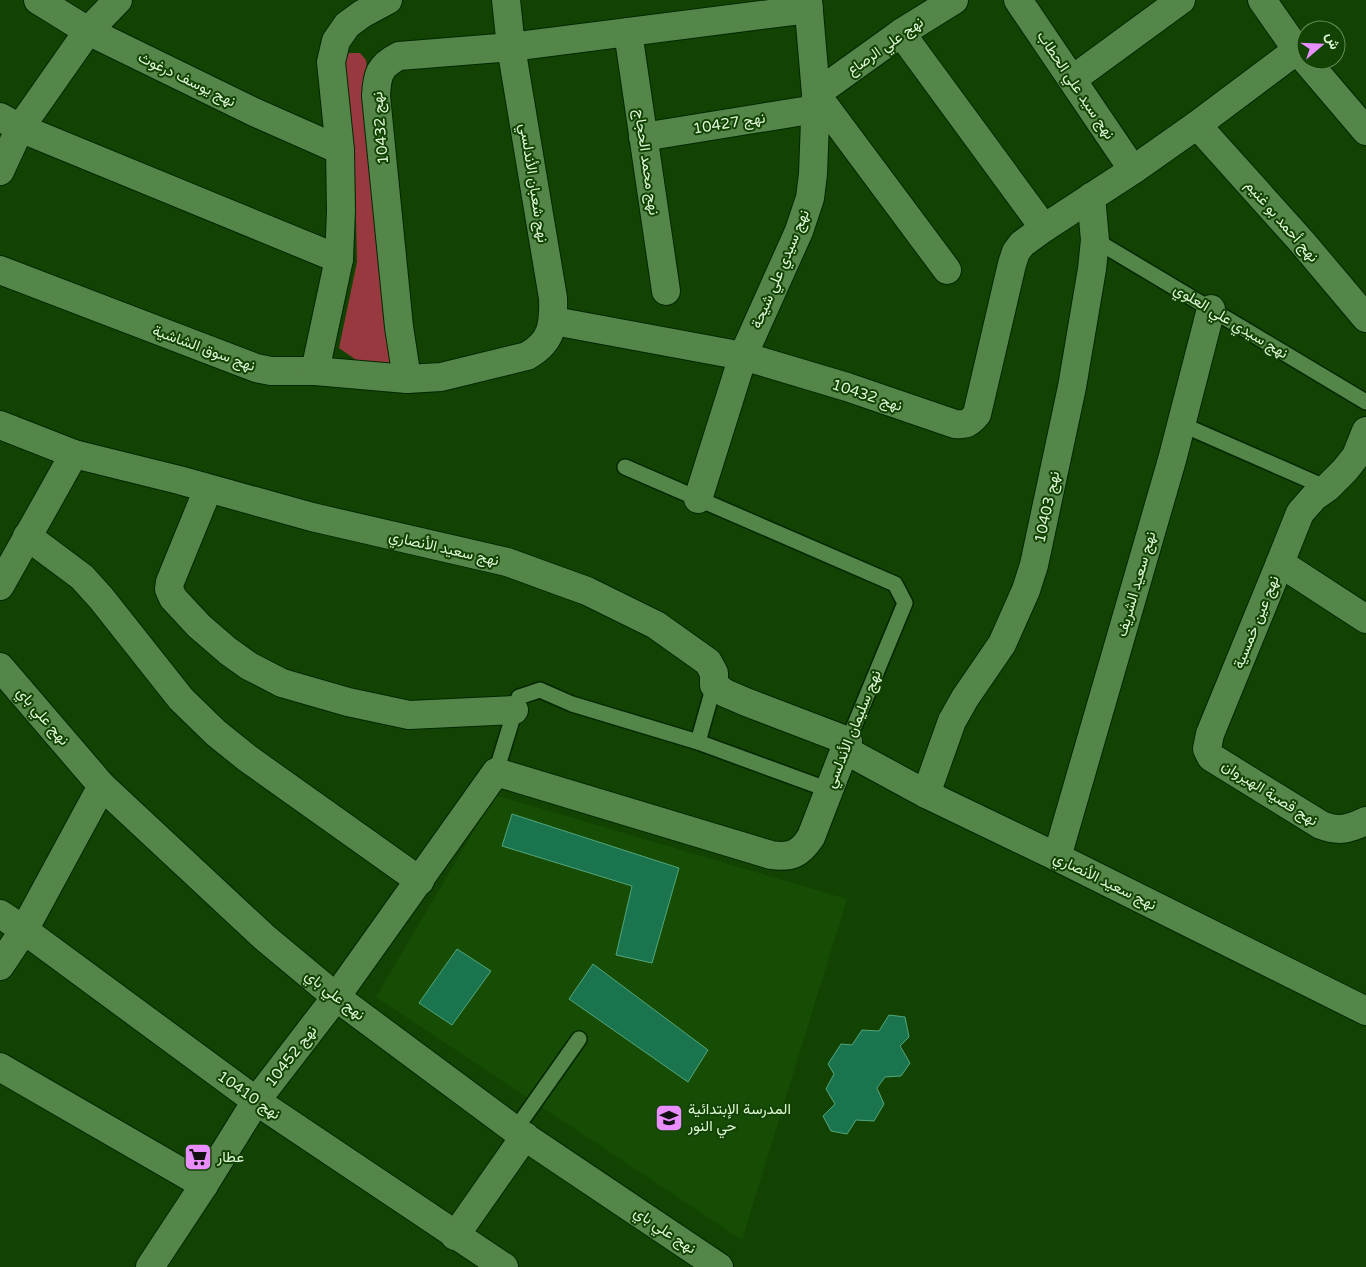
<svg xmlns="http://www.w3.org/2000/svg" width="1366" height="1267" font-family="'Varela Round',Vazirmatn,sans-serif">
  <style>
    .built { fill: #164c04 }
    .green { fill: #97393f }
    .building { fill: #1a754e; stroke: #53a67c }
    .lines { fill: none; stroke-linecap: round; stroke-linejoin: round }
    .service-casing { stroke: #032700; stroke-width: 18 }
    .minor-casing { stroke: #032700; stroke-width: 30 }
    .service { stroke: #548549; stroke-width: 15 }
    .minor { stroke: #548549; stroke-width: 28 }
    .labels { text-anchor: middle; stroke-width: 4; stroke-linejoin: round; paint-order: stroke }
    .street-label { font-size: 15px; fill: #dcf7d6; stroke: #134303 }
    .poi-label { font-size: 15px; fill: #dcf7d6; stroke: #134303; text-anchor: start }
  </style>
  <rect width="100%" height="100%" fill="#134303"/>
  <!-- built -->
  <path class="built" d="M 495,795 L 847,899 L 742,1240 L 376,997 Z"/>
  <!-- green -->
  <path class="green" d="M 349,53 L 360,53 L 366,60 L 399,371 L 369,369 L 339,348 L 357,262 L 355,174 L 344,62 Z"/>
  <!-- building -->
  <g class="building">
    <path d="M 512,814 L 679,868 L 652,963 L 616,955 L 632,886 L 502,846 Z"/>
    <path d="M 457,949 L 491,971 L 452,1025 L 419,1003 Z"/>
    <path d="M 593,964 L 708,1050 L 688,1082 L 569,999 Z"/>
    <path d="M 889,1015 L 905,1017 L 909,1037 L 900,1046 L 910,1063 L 901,1076 L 885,1077 L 877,1088 L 884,1104 L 874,1121 L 856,1120 L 847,1134 L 831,1131 L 823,1116 L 835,1104 L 826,1089 L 834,1074 L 828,1064 L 841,1044 L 852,1045 L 862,1030 L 879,1031 Z"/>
  </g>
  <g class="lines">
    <!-- service casing -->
    <g class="service-casing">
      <g id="service">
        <path d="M 1095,240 L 1366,402"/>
        <path d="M 1181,424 L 1327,488"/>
        <path d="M 625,467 L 895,584 L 905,603 L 848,741"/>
        <path d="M 714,685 L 698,742 L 829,790"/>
        <path d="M 496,772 L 519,697 L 540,690 L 572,704 L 698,742"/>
        <path d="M 515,1130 L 579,1039"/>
      </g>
    </g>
    <!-- minor casing -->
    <g class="minor-casing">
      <g id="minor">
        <path d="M 38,0 L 88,31 L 254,112 L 340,150"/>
        <path d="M 506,0 L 511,47 L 553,298 C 554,325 552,342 527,356 L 441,377 L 407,379 L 399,327 L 376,96 C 377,75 379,66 399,56 L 511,47 L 809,9"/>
        <path d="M 1018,0 L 1133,170"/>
        <path d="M 1262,0 L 1297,50 L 1366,131"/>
        <path d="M 628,32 L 666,291"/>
        <path d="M 901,33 L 1044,228"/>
        <path d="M 1073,79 L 1181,0"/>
        <path d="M 0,117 L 20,128 L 339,259"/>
        <path d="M 1197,125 L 1302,242 L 1366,318"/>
        <path d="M 643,137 L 816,109"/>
        <path d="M 0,171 L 20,128 L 88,31 L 118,0"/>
        <path d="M 0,270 L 256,368 L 271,371 L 315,371 L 339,259 L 341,211 L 340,150 L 331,62 L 336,41 L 347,25 L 362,14 L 388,0"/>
        <path d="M 947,270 L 816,94 L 901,33 L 954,0"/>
        <path d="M 554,321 L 743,356 L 847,387 L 955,424 C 966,425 970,423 977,414 L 1012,264 L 1016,252 L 1022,244 L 1044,228 L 1133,170 L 1197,125 L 1297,50"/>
        <path d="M 315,371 L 407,379"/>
        <path d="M 0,425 L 74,454 L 179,480 L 312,517 L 507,562 L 562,582 L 587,591 L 656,625 L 708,662 L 714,673 L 714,685 L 725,693 L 746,702 L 848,741 L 811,837 C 800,854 791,858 771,855 L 496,772 L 336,997 L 256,1101 L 204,1185 L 150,1267"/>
        <path d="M 208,489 L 170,582 L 169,589 L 173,598 L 199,626 L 228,651 L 249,666 L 282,683 L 348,702 L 409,715 L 514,710"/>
        <path d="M 698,499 L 743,356 L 799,231 L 810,198 L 813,174 L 816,94 L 808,0"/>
        <path d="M 27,536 L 82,577 L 101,598 L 181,699 L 216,733 L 247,758 L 420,881"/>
        <path d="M 1280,563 L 1300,513 L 1314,497 L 1327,488 L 1345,470 L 1356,456 L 1366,431"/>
        <path d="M 0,586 L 74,454"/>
        <path d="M 1366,619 L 1280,563 L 1210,734 L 1207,749 L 1211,757 L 1321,825 C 1339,832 1349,829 1366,821"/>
        <path d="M 0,667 L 102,786 L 264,937 L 336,997 L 515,1130 L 719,1267"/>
        <path d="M 845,750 L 926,794 L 1057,857 L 1366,1011"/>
        <path d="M 926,794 L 952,721 L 965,698 L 1002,644 L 1026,590 L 1034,565 L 1072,387 L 1092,269 L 1095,240 L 1091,197"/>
        <path d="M 1057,857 L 1172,460 L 1211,309"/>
        <path d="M 0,914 L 24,930 L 256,1101 L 504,1267"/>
        <path d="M 0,966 L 24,930 L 102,786"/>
        <path d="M 0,1067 L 204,1185"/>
        <path d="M 455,1236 L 525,1136"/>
      </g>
    </g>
    <!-- service -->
    <use href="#service" class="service"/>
    <!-- minor -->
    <use href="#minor" class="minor"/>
  </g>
  <!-- icons -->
  <defs>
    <g id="school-square" transform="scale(1.4375)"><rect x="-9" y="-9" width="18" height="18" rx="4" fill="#e98efe" stroke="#134303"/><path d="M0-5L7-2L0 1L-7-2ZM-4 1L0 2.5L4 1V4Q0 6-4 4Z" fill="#111"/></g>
    <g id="supermarket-square" transform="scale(1.4375)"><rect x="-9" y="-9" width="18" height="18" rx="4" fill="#e98efe" stroke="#134303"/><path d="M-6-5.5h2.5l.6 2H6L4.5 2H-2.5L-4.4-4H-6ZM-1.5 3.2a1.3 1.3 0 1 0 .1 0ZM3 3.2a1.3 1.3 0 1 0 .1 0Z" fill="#111"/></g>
  </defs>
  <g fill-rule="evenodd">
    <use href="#school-square" x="669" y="1118"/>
    <use href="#supermarket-square" x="198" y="1157"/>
  </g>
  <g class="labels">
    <!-- street labels -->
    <g class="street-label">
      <text transform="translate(885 46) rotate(-35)" y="5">نهج علي الرصاع</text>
      <text transform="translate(187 79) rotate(26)" y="5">نهج يوسف درغوث</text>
      <text transform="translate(1076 85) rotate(56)" y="5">نهج سيد علي الحطاب</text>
      <text transform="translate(729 123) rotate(-9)" y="5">نهج 10427</text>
      <text transform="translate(380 128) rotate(-95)" y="5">نهج 10432</text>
      <text transform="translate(647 162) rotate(82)" y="5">نهج محمد الحجاج</text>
      <text transform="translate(534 183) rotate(81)" y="5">نهج شعبان الأندلسي</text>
      <text transform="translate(1282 221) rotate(49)" y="5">نهج أحمد بو غنيم</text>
      <text transform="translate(780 269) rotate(-67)" y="5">نهج سيدي علي شيحة</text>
      <text transform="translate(1231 321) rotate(31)" y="5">نهج سيدي علي العلوي</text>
      <text transform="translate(204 348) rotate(20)" y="5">نهج سوق الشاشية</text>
      <text transform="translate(867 395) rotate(18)" y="5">نهج 10432</text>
      <text transform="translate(1047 507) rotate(-78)" y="5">نهج 10403</text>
      <text transform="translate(444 548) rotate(13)" y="5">نهج سعيد الأنصاري</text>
      <text transform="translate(1136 584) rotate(-74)" y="5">نهج سعيد الشريف</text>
      <text transform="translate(1256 622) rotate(-68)" y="5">نهج عين خمسية</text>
      <text transform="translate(43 716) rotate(49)" y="5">نهج علي باي</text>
      <text transform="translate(853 729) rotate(-68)" y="5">نهج سليمان الأندلسي</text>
      <text transform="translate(1270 793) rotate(32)" y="5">نهج قصية الهيروان</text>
      <text transform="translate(1105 881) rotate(26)" y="5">نهج سعيد الأنصاري</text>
      <text transform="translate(335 995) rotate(38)" y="5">نهج علي باي</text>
      <text transform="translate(291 1056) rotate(-52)" y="5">نهج 10452</text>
      <text transform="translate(249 1095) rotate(35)" y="5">نهج 10410</text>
      <text transform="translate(665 1230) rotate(34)" y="5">نهج علي باي</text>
    </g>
    <!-- poi labels -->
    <g class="poi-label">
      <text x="688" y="1114">المدرسة الإبتدائية<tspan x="688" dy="17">حي النور</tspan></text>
      <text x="217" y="1162">عطار</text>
    </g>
  </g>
  <!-- north arrow -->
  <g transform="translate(1321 45) rotate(71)"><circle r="24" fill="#134303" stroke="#638b57"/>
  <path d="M0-4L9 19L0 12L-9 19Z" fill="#e98efe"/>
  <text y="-8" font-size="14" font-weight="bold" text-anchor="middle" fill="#dcf7d6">ش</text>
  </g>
</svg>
